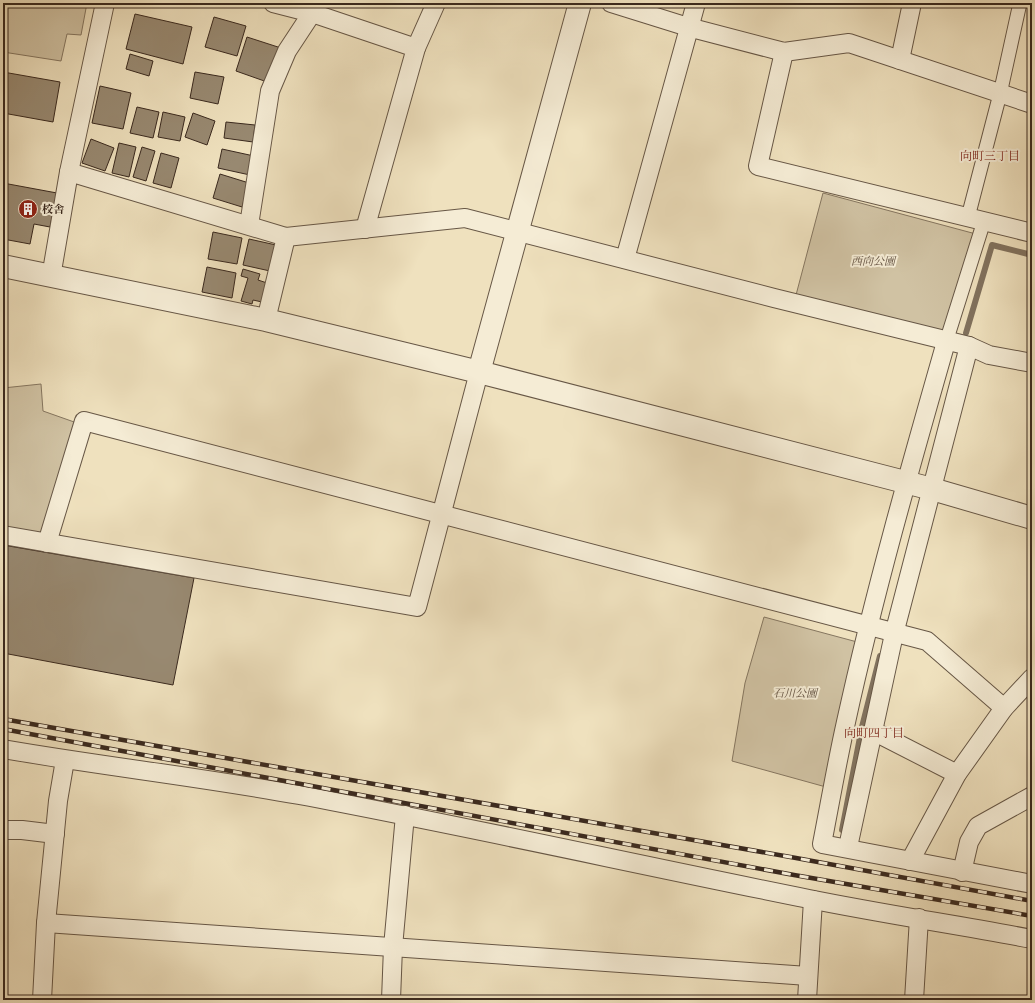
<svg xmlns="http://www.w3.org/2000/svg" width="1035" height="1003" font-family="'Old Standard TT','Noto Serif JP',serif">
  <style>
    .green { fill: #d0c2a3; stroke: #857660 }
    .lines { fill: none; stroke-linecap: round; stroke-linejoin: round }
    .stream { stroke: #81725e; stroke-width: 6 }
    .building { fill: #988971; stroke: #3a291e }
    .pedestrian-casing { stroke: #675746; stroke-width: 15 }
    .minor-casing { stroke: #675746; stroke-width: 20 }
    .tertiary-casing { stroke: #675746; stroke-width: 24 }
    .pedestrian { stroke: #f5ecd5; stroke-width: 13 }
    .minor { stroke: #f5ecd5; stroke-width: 18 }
    .tertiary { stroke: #f5ecd5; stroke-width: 22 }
    .rail-casing { stroke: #3a291e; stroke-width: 4.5 }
    .rail { stroke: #f5ecd5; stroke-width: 3; stroke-dasharray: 9; stroke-linecap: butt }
    .labels { text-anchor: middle; stroke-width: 4; stroke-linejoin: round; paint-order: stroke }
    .poi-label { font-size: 11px; font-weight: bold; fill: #3a291e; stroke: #f5ecd5; text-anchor: start }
    .park-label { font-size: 11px; font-style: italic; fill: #604f3f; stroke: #f5ecd5 }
    .neighbourhood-label { font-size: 12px; fill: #7a1f14; stroke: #f5ecd5 }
  </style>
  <rect width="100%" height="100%" fill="#efe1be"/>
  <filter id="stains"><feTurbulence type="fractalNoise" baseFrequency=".005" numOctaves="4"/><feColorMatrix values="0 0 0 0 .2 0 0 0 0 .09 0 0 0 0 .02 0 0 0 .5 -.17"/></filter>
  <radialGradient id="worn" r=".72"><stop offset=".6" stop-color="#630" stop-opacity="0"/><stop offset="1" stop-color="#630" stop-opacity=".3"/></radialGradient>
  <!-- green -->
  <g class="green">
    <path d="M 3,3 L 87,3 L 81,35 L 67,34 L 61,61 L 3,52 Z"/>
    <path d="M 823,193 L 976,234 L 949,336 L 796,295 Z"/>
    <path d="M 41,384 L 43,411 L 77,423 L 47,535 L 3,527 L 3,388 Z"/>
    <path d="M 764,617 L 861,643 L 826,787 L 732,761 L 745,683 Z"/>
  </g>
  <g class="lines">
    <!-- stream -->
    <g class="stream">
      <path d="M 966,333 L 992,245 L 1032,255"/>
      <path d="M 842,830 L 862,727 L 880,656"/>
    </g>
  </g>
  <!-- building -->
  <g class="building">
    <path d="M 135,14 L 192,27 L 183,64 L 126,49 Z"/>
    <path d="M 214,17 L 246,26 L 237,56 L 205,47 Z"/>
    <path d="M 247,37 L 281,48 L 270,83 L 236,71 Z"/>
    <path d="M 130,54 L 153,61 L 149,76 L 126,69 Z"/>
    <path d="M 3,72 L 60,82 L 53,122 L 3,113 Z"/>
    <path d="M 195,72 L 224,77 L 218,104 L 190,98 Z"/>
    <path d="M 100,86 L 131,93 L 123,129 L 92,123 Z"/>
    <path d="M 137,107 L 159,112 L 153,138 L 130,133 Z"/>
    <path d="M 163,112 L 185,117 L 180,141 L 158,137 Z"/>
    <path d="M 193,113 L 215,121 L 207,145 L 185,137 Z"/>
    <path d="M 226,122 L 255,125 L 253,142 L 224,138 Z"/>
    <path d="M 91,139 L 114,148 L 105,171 L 82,163 Z"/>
    <path d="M 119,143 L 136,147 L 129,177 L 112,173 Z"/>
    <path d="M 142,147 L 155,151 L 146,181 L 133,177 Z"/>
    <path d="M 222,149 L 254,156 L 250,175 L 218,168 Z"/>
    <path d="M 161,153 L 179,158 L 171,188 L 153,183 Z"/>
    <path d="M 220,174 L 249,183 L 242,207 L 213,198 Z"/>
    <path d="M 3,183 L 57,193 L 50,227 L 34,224 L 30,244 L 3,239 Z"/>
    <path d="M 213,232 L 242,238 L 237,264 L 208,259 Z"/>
    <path d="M 249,239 L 276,245 L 270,271 L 243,265 Z"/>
    <path d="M 207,267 L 236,273 L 232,298 L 202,292 Z"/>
    <path d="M 243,269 L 260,274 L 258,280 L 267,283 L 262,302 L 253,300 L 252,304 L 241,301 L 248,278 L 241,276 Z"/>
    <path d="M 3,545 L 194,578 L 173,685 L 3,653 Z"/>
  </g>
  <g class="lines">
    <!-- pedestrian casing -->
    <g class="pedestrian-casing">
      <g id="pedestrian">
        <path d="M 968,217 L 1000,94 L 1020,3"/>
        <path d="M 946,342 L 984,221"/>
      </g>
    </g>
    <!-- minor casing -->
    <g class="minor-casing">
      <g id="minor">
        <path d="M 273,3 L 312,13 L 416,48"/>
        <path d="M 611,3 L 688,27 L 784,52 L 849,43 L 1032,104"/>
        <path d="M 784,52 L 758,166 L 1032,233"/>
        <path d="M 900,60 L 912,3"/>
        <path d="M 69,172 L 286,237 L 465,218 L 774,298 L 969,346 L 989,355 L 1032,363"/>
        <path d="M 249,225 L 270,91 L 287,51 L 312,13 L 315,3"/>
        <path d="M 365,229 L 416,48 L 436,3"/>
        <path d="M 625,259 L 696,3"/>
        <path d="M 51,277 L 69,172 L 105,3"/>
        <path d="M 266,320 L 286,237"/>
        <path d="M 946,342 C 910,468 874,594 846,722 C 837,762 830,803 822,844 L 1032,884"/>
        <path d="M 3,535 L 417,607 L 479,372"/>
        <path d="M 47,543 L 84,421 L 927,641 L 1004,708"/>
        <path d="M 873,731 L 957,774"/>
        <path d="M 3,749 C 101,766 201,777 299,795 C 470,827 639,865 809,899 C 883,914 958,925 1032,939"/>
        <path d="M 3,830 L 22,830 L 55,834"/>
        <path d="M 848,847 L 894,634 L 969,346"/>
        <path d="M 910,861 L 957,774 L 1004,708 L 1032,678"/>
        <path d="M 962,872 L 969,842 L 978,826 L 1032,796"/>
        <path d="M 46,923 L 808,976"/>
        <path d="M 42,1000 L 46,923 L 58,801 L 65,760"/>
        <path d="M 391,1000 L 393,947 L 405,815"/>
        <path d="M 807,1000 L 813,900"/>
        <path d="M 914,1000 L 919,918"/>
      </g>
    </g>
    <!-- tertiary casing -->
    <g class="tertiary-casing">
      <g id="tertiary">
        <path d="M 3,266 L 266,320 L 479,372 L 932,489 L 1032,518"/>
        <path d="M 479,372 L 580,3"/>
      </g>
    </g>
    <!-- pedestrian -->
    <use href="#pedestrian" class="pedestrian"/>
    <!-- minor -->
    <use href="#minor" class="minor"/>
    <!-- tertiary -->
    <use href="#tertiary" class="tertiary"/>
    <!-- rail casing -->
    <g class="rail-casing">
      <g id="rail">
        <path d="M 3,719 L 796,858 L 1032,901"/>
        <path d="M 3,729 L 794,875 L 1032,916"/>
      </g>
    </g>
    <!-- rail -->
    <use href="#rail" class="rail"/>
  </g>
  <!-- icons -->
  <defs>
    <g id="building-disc" transform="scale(1)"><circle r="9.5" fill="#8f2418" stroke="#f5ecd5"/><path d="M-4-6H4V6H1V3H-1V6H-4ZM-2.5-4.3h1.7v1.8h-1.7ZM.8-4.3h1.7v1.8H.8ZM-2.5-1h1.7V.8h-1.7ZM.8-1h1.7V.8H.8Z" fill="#fff"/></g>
  </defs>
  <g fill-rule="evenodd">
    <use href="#building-disc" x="28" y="209"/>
  </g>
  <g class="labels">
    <!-- poi labels -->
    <g class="poi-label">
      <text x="42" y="213">校舎</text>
    </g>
    <!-- park labels -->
    <g class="park-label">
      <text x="873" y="265">西向公園</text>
      <text x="795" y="697">石川公園</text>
    </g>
    <!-- neighbourhood labels -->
    <g class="neighbourhood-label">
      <text x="990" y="160">向町三丁目</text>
      <text x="874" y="737">向町四丁目</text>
    </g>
  </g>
  <!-- margin -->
  <rect width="1035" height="1003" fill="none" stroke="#efe1be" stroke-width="16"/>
  <rect x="4" y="4" width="1027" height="995" fill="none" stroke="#3a291e" stroke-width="2"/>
  <rect x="8" y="8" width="1019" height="987" fill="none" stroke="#3a291e"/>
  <rect width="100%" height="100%" filter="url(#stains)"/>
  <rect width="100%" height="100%" fill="url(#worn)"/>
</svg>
